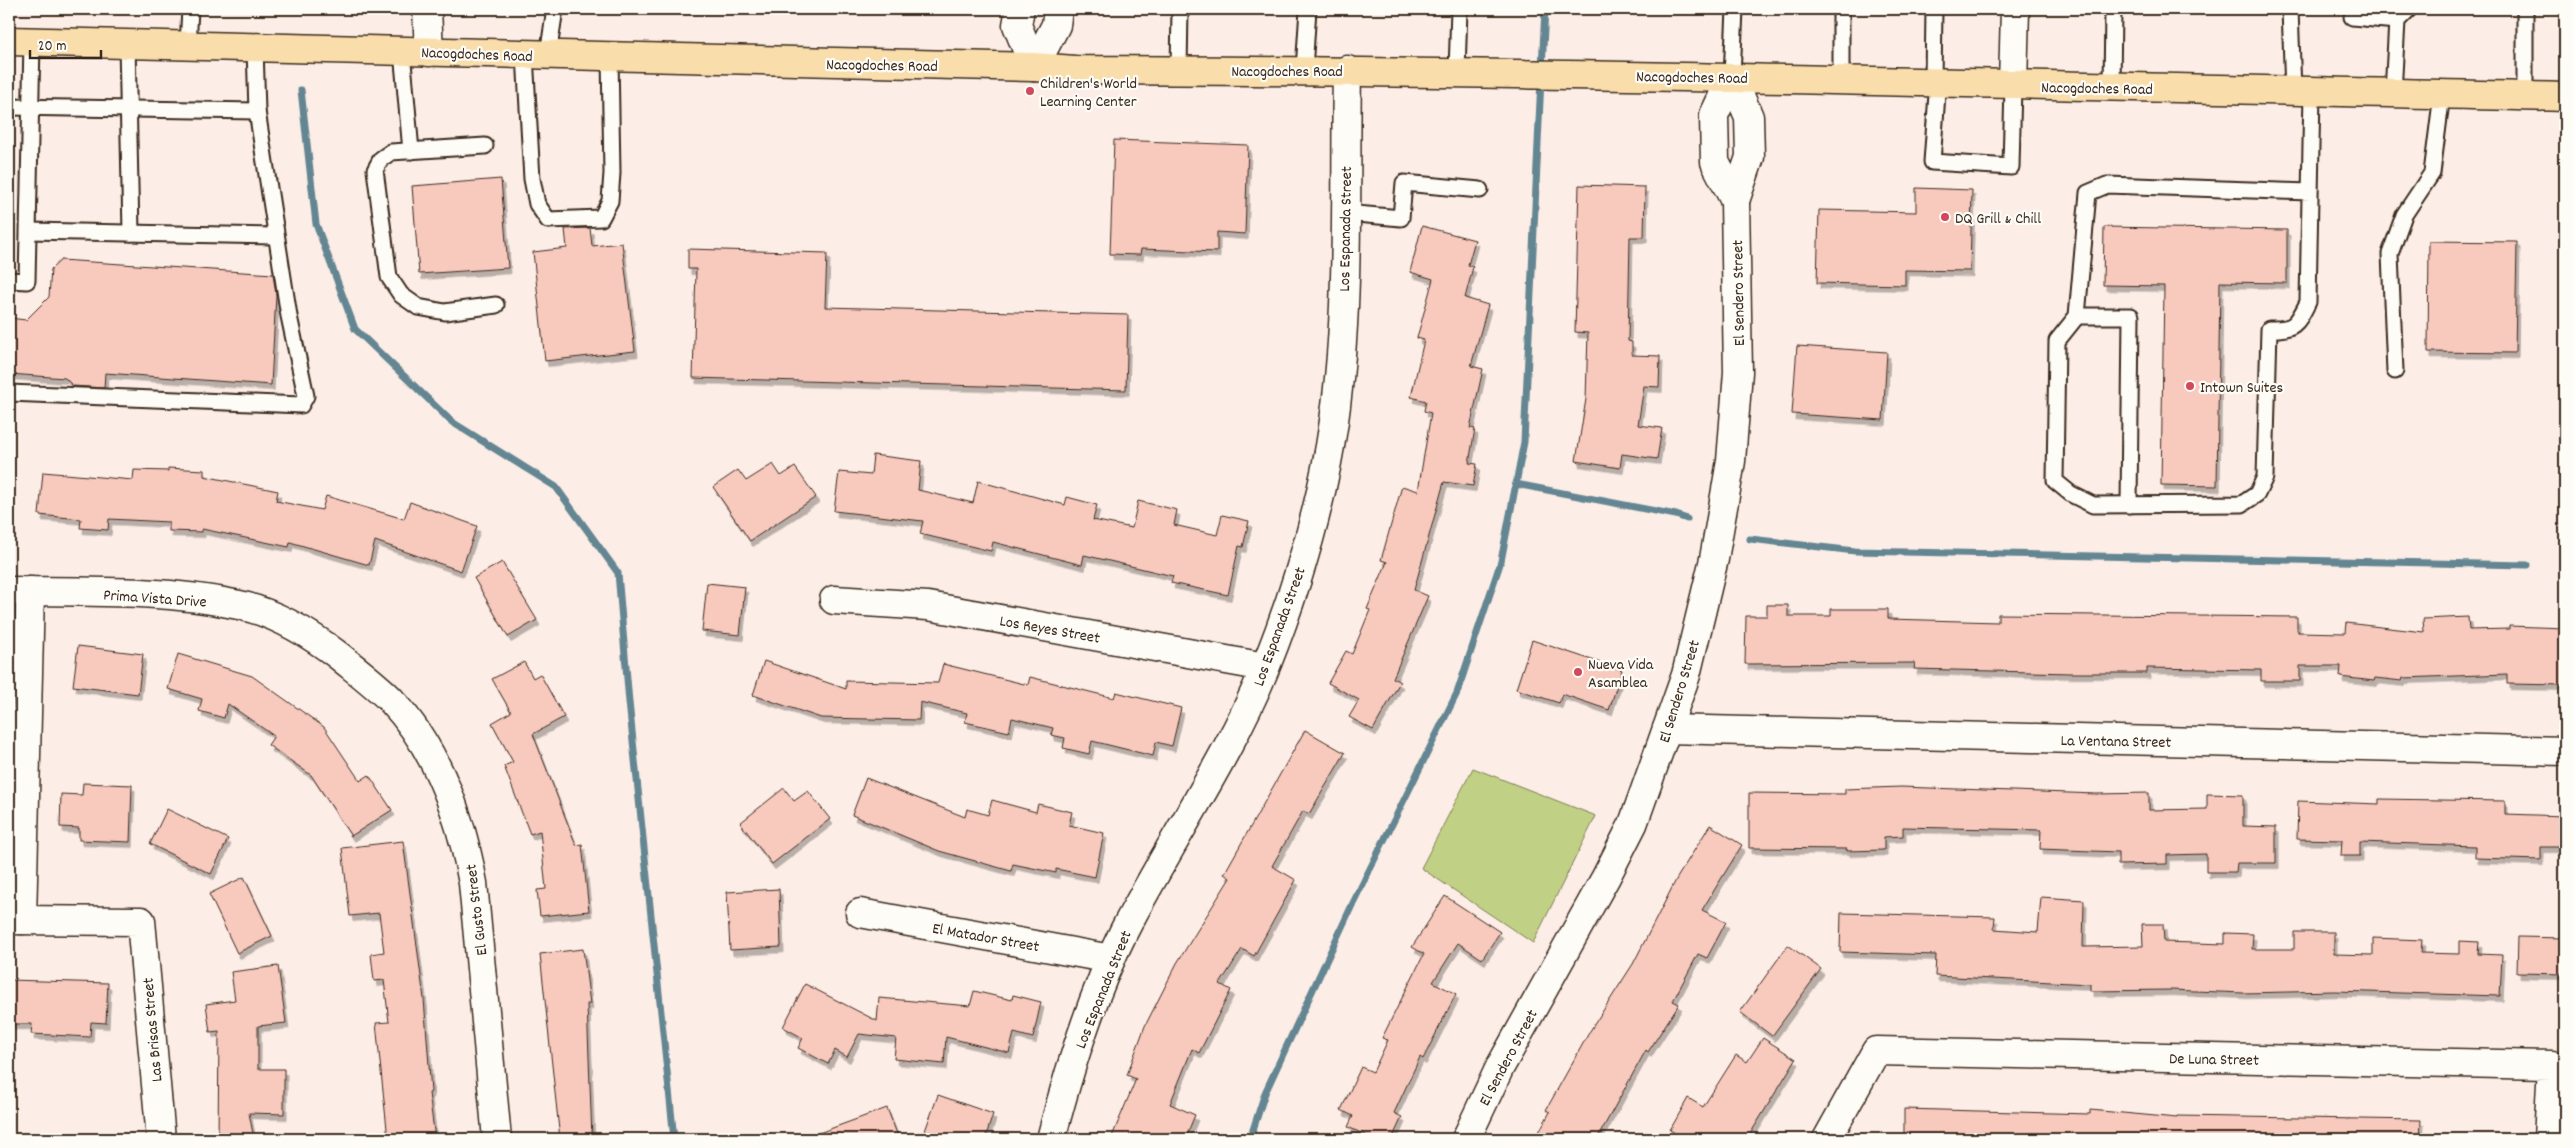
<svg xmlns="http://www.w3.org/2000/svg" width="2574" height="1148" font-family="Dekko,sans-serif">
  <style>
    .green { fill: #c0d186; stroke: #7e7e52 }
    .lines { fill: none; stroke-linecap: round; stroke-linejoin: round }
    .stream { stroke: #648692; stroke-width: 7 }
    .building { fill: #f8c9bd; stroke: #3b2a1e; filter: url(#shadow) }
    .service-casing { stroke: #3b2a1e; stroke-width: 19 }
    .minor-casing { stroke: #3b2a1e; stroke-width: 31 }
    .tertiary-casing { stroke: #3b2a1e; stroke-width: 31 }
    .primary-casing { stroke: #3b2a1e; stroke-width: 31 }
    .service { stroke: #fdfcf7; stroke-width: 15 }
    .minor { stroke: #fdfcf7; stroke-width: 28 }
    .tertiary { stroke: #fdfcf7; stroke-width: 28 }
    .primary { stroke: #f9deab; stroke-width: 28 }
    .poi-dot { fill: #d1495b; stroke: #fdfcf7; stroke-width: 2 }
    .labels { text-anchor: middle; stroke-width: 4.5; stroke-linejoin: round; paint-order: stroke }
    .street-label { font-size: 16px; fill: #3b2a1e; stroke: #fdfcf7 }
    .poi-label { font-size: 16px; fill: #3b2a1e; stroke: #fdfcf7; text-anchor: start }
  </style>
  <defs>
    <filter id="shadow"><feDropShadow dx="3" dy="5.5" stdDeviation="0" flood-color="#0004"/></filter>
  </defs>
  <rect width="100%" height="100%" fill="#fcede6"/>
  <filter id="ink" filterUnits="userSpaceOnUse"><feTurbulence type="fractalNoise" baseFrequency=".02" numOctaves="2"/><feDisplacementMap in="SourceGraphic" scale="10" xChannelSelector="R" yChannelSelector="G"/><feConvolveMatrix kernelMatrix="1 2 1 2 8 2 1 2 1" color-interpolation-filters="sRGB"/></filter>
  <g filter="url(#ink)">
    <!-- green -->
    <path class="green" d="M 1473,768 L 1596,816 L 1533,943 L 1421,868 Z"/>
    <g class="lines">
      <!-- stream -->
      <g class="stream">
        <path d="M 1542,68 L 1545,9"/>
        <path d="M 301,90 L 316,224 L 355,329 L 452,422 L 556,487 L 618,573 L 629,702 L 674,1139"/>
        <path d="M 1516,484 L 1676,515 L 1687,519"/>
        <path d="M 1750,539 L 1855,551 L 2527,565"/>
        <path d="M 1250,1139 L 1265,1093 L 1353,903 L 1457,693 L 1501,561 L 1524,442 L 1541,79"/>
      </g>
    </g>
    <!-- building -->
    <g class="building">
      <path d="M 1114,140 L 1248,145 L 1245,234 L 1217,232 L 1217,252 L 1141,249 L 1140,255 L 1110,254 Z"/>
      <path d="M 501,179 L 508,268 L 419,274 L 412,186 Z"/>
      <path d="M 1579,185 L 1645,187 L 1644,237 L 1630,237 L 1628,341 L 1632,342 L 1632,355 L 1660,356 L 1659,387 L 1644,386 L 1638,425 L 1662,428 L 1657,459 L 1622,454 L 1620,468 L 1576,461 L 1586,399 L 1588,333 L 1575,332 Z"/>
      <path d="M 1916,188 L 1972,190 L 1970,271 L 1905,270 L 1905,285 L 1817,283 L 1819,210 L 1916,212 Z"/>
      <path d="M 1422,226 L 1475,240 L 1468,265 L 1473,267 L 1465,298 L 1488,305 L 1471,366 L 1483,369 L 1470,428 L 1475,429 L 1469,463 L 1477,464 L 1473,486 L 1444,482 L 1414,590 L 1428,596 L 1393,678 L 1400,682 L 1373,730 L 1349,717 L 1359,700 L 1328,683 L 1346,651 L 1352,654 L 1370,610 L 1367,609 L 1387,562 L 1381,560 L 1402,486 L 1418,491 L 1431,413 L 1424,411 L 1426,401 L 1411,397 L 1424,340 L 1417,338 L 1433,279 L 1410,272 Z"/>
      <path d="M 2104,227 L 2287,230 L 2287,283 L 2220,282 L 2217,486 L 2161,485 L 2164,286 L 2103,285 Z"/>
      <path d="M 590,228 L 592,246 L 622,243 L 635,351 L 545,361 L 533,252 L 567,248 L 565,229 Z"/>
      <path d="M 2429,241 L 2517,242 L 2515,353 L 2428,352 Z"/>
      <path d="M 688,249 L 827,253 L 825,307 L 1128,315 L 1126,390 L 693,378 L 696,269 L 688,269 Z"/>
      <path d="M 61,260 L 273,274 L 276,295 L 271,385 L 105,373 L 104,388 L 73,386 L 65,378 L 9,374 L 9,318 L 26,320 L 49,297 L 51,269 Z"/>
      <path d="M 1797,346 L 1887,352 L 1883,420 L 1792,414 Z"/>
      <path d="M 873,455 L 921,461 L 918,490 L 973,503 L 978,481 L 1065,505 L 1067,497 L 1097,505 L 1093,520 L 1132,528 L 1138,501 L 1177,510 L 1174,525 L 1217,535 L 1222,515 L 1249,521 L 1243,547 L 1239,546 L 1228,595 L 1171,583 L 1173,576 L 1084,555 L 1082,565 L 993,542 L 991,551 L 920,534 L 923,521 L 834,511 L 839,472 L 871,475 Z"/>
      <path d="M 773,464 L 781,476 L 795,467 L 816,497 L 750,541 L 713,487 L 738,470 L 746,481 Z"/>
      <path d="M 168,468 L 204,470 L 204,476 L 278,491 L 276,501 L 322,510 L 326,496 L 404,519 L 410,502 L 477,526 L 461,571 L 375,541 L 369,565 L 290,542 L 289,547 L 202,529 L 202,532 L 169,531 L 169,522 L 109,519 L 108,530 L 80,528 L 81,519 L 39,515 L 43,472 L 133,480 L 134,470 L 168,471 Z"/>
      <path d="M 502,562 L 537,620 L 508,637 L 474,578 Z"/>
      <path d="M 707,583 L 745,587 L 740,635 L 702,631 Z"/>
      <path d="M 1767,605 L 1788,605 L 1788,616 L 1831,616 L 1831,609 L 1888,609 L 1888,619 L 1998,622 L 1998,614 L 2297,617 L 2297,632 L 2345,633 L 2346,623 L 2424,632 L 2423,619 L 2468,617 L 2469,630 L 2509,629 L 2509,626 L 2565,628 L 2565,685 L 2507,684 L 2507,674 L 2403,678 L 2402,681 L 2375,678 L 2374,681 L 2340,677 L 2341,666 L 2300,666 L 2300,681 L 2261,681 L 2261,670 L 2147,668 L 2147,673 L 2070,673 L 1914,669 L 1915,663 L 1745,664 L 1746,616 L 1767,616 Z"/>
      <path d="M 1532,640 L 1622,670 L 1609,710 L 1562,694 L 1559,703 L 1516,689 Z"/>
      <path d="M 78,646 L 143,654 L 138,694 L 73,686 Z"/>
      <path d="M 178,654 L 252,676 L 324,727 L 360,781 L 369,775 L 392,810 L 351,836 L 311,775 L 268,745 L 274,736 L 228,704 L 224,718 L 199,711 L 202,699 L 168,689 Z"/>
      <path d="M 764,661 L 846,689 L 846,681 L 938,683 L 943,664 L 1028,685 L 1030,677 L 1114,698 L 1116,692 L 1181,708 L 1172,746 L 1156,742 L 1153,756 L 1092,741 L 1089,754 L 1063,748 L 1065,738 L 1051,735 L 1053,728 L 1012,718 L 1009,732 L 965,722 L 967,713 L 920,702 L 919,720 L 821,718 L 753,695 Z"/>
      <path d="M 524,662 L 533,678 L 540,674 L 564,717 L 533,734 L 576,845 L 582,844 L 589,911 L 540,916 L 537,890 L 546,889 L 540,831 L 530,834 L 504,766 L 513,762 L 492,723 L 511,712 L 492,679 Z"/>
      <path d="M 1305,730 L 1345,753 L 1309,814 L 1303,811 L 1272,866 L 1296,880 L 1254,956 L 1242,949 L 1220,984 L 1231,990 L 1199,1053 L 1192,1049 L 1170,1104 L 1195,1115 L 1185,1139 L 1111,1139 L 1136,1079 L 1127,1075 L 1145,1026 L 1177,963 L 1230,878 L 1224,874 Z"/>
      <path d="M 866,778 L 965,817 L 967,809 L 988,815 L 992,800 L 1036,812 L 1038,804 L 1072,812 L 1069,825 L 1104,833 L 1095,877 L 1056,869 L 1056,873 L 1013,864 L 1011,871 L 939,851 L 852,815 Z"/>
      <path d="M 83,783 L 132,785 L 130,842 L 79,840 L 79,828 L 60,827 L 61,794 L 82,795 Z"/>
      <path d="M 1901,787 L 2097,794 L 2149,793 L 2149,810 L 2207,809 L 2207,794 L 2243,795 L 2243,826 L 2276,827 L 2276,863 L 2237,863 L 2236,872 L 2206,872 L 2206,854 L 2167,855 L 2167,864 L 2118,865 L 2118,852 L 2040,849 L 2041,830 L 1903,827 L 1903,836 L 1884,837 L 1884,850 L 1847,851 L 1847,849 L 1749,848 L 1749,793 L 1845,794 L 1845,789 Z"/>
      <path d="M 784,788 L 794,801 L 808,791 L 830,819 L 772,864 L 740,823 Z"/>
      <path d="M 2379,799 L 2505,801 L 2505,814 L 2565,816 L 2565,847 L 2541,847 L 2541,860 L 2475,858 L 2475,846 L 2360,842 L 2360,856 L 2341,856 L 2342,840 L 2297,839 L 2298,801 L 2379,804 Z"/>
      <path d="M 167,809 L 228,839 L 211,874 L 150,844 Z"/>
      <path d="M 1710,825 L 1742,845 L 1702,910 L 1726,922 L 1707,958 L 1698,954 L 1673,1001 L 1679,1004 L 1648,1052 L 1646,1050 L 1597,1139 L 1535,1139 L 1550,1112 L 1546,1110 L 1590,1031 L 1633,964 L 1677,878 Z"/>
      <path d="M 403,841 L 424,999 L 431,1092 L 429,1093 L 435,1139 L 388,1139 L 376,1023 L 389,1022 L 384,980 L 374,981 L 371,954 L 384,952 L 379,913 L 350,916 L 342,848 Z"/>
      <path d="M 244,877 L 272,936 L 237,953 L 209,894 Z"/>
      <path d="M 779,889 L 781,947 L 730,950 L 727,892 Z"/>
      <path d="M 1445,896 L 1500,932 L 1482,959 L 1458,943 L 1433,982 L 1456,994 L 1423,1059 L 1420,1057 L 1394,1113 L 1402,1117 L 1392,1139 L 1374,1139 L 1348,1127 L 1353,1116 L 1341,1110 L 1361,1067 L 1373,1072 L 1388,1040 L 1382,1038 L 1424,954 L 1412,947 Z"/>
      <path d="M 2041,897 L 2084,900 L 2083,947 L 2143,946 L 2142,924 L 2163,924 L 2164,942 L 2225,944 L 2225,933 L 2253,934 L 2252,949 L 2294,949 L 2294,932 L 2334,932 L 2334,954 L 2373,955 L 2373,938 L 2422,940 L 2421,953 L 2459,954 L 2459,941 L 2479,942 L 2478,954 L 2502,955 L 2500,996 L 2335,991 L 2243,993 L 2171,990 L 2090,991 L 2090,984 L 1935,976 L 1936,955 L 1840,952 L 1841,913 L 1995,917 L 1994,929 L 2038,932 Z"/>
      <path d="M 2518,937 L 2565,938 L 2565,974 L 2517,973 Z"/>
      <path d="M 1788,945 L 1821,969 L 1772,1036 L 1740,1012 Z"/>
      <path d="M 583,949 L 590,1004 L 587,1004 L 592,1139 L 560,1139 L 540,954 Z"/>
      <path d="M 278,966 L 286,1023 L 258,1026 L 258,1069 L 284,1069 L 284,1114 L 249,1113 L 254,1139 L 218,1139 L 219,1031 L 210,1032 L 206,1004 L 235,1000 L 231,972 Z"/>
      <path d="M 9,980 L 108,983 L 106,1023 L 91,1022 L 90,1037 L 31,1034 L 32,1024 L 9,1024 Z"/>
      <path d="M 805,984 L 877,1021 L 879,998 L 970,1006 L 974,991 L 1012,1000 L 1013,995 L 1041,1002 L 1033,1038 L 1014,1033 L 1009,1053 L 946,1037 L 944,1064 L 894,1059 L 896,1038 L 859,1034 L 847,1057 L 835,1050 L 828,1064 L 798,1048 L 803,1038 L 783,1027 Z"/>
      <path d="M 1763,1038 L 1796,1059 L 1747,1139 L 1685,1139 L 1670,1130 L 1688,1098 L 1703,1107 L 1736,1055 L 1747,1062 Z"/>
      <path d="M 938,1095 L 993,1114 L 985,1139 L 922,1139 Z"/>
      <path d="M 887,1108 L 899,1139 L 809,1139 L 808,1137 Z"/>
      <path d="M 1904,1109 L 2090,1114 L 2090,1110 L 2177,1118 L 2177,1116 L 2421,1120 L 2420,1139 L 1904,1139 Z"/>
    </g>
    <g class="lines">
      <!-- service casing -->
      <g class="service-casing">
        <g id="service">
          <path d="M 2290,9 L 2293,91"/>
          <path d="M 2352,17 L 2397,21"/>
          <path d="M 127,44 L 131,233"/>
          <path d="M 188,46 L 190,9"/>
          <path d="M 402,51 L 411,151"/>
          <path d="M 525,55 L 532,179 L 537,204 L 548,220 L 601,218 L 610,201 L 612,173 L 610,57"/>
          <path d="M 548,55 L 555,9"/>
          <path d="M 1179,70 L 1180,9"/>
          <path d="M 1304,70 L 1308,9"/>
          <path d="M 1457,72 L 1459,9"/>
          <path d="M 1732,77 L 1735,9"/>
          <path d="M 1841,79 L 1841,9"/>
          <path d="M 1933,81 L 1934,9"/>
          <path d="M 1938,81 L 1932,162 L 2011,167 L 2013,85"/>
          <path d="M 2112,88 L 2113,9"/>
          <path d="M 2393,93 L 2397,21 L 2409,9"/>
          <path d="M 2525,96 L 2525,9"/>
          <path d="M 9,107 L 257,111 L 255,48"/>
          <path d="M 485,146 L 391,152 L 381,159 L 375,170 L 389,277 L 401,295 L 418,307 L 445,312 L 496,305"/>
          <path d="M 2310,192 L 2107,185 L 2088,193 L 2077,316 L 2057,341 L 2055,481 L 2071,494 L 2093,505 L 2242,504 L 2257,494 L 2265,477 L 2269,329 C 2295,330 2297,324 2308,302 L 2312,92"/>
          <path d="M 1345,213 L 1401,218 L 1404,183 L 1480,190"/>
          <path d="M 29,231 L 276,236"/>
          <path d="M 9,280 L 27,281 L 32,42"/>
          <path d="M 2077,316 L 2131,316 L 2129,505"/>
          <path d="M 2395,371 L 2390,254 L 2404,215 L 2432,173 L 2442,94"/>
          <path d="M 9,393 L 301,405 L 306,396 L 289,316 L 257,111"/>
        </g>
      </g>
      <!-- minor casing -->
      <g class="minor-casing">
        <g id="minor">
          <path d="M 427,9 L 429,52"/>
          <path d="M 1020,9 L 1017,25 L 1034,67"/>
          <path d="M 1034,67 L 1056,25 L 1058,9"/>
          <path d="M 2013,85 L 2015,9"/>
          <path d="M 9,591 C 85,592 164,589 239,605 C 276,613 309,633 339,656 C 356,670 375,684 391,700 C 438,750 461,817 473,883 L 497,1139"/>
          <path d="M 834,600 L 928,606 L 1265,667"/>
          <path d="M 1667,729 L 2565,751"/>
          <path d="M 860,913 L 1111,959"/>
          <path d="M 9,920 L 141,921 L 161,1139"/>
          <path d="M 22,920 L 30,591"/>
          <path d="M 1051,1139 C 1069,1069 1091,997 1124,931 C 1170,842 1228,759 1266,666 C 1297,588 1322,505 1334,421 C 1350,306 1345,186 1347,70"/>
          <path d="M 1827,1139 L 1876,1051 L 2552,1065 L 2548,1139"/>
        </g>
      </g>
      <!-- tertiary casing -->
      <g class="tertiary-casing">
        <g id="tertiary">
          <path d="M 1732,77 L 1714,115 L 1715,162 L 1735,201"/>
          <path d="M 1466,1139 L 1500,1067 L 1606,877 L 1633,824 L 1686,675 L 1714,559 L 1731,461 L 1738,372 L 1735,201 L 1750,157 L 1749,117 L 1732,77"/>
        </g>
      </g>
      <!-- primary casing -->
      <g class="primary-casing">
        <path id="primary" d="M 9,41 L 1034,67 L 1075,70 C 1572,71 2068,86 2565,97"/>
      </g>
      <!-- service -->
      <use href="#service" class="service"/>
      <!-- minor -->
      <use href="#minor" class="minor"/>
      <!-- tertiary -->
      <use href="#tertiary" class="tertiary"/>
      <!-- primary -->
      <use href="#primary" class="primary"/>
    </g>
  </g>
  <!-- markers -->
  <g class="poi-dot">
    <circle cx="1030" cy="91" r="5"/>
    <circle cx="1945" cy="217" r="5"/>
    <circle cx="2190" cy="386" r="5"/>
    <circle cx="1578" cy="672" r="5"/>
  </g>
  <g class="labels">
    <!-- street labels -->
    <g class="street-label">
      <text transform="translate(477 53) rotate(2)" y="6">Nacogdoches Road</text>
      <text transform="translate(882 64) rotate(1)" y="6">Nacogdoches Road</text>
      <text x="1287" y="76">Nacogdoches Road</text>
      <text transform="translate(1692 76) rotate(1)" y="6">Nacogdoches Road</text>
      <text transform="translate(2097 87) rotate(1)" y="6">Nacogdoches Road</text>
      <text transform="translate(1344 229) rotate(-89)" y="6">Los Espanada Street</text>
      <text transform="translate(1737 293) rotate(-91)" y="6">El Sendero Street</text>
      <text transform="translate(155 597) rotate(4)" y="6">Prima Vista Drive</text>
      <text transform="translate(1278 626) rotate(-70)" y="6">Los Espanada Street</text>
      <text transform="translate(1050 628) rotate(10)" y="6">Los Reyes Street</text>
      <text transform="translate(1678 691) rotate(-73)" y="6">El Sendero Street</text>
      <text transform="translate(2116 740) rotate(1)" y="6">La Ventana Street</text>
      <text transform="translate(475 910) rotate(-97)" y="6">El Gusto Street</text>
      <text transform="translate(986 936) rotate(10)" y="6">El Matador Street</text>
      <text transform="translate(1102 989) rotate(-68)" y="6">Los Espanada Street</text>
      <text transform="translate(151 1030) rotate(-95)" y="6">Las Brisas Street</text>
      <text transform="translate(1507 1057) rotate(-62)" y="6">El Sendero Street</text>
      <text transform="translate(2214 1058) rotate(1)" y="6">De Luna Street</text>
    </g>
    <!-- poi labels -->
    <g class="poi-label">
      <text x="1040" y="88">Children's World<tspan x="1040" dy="18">Learning Center</tspan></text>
      <text x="1955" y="223">DQ Grill &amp; Chill</text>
      <text x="2200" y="392">Intown Suites</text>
      <text x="1588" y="669">Nueva Vida<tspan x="1588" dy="18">Asamblea</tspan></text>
    </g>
  </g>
  <!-- margin -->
  <rect width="2574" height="1148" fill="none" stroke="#fdfcf7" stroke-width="30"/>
  <rect x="15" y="15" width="2544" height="1118" fill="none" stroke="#3b2a1e" stroke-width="2" filter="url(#ink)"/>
  <!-- scale -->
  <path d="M30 50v8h71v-8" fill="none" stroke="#3b2a1e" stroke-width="2.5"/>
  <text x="38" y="50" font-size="15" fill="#3b2a1e" stroke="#fdfcf7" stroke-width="4" paint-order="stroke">20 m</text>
</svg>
